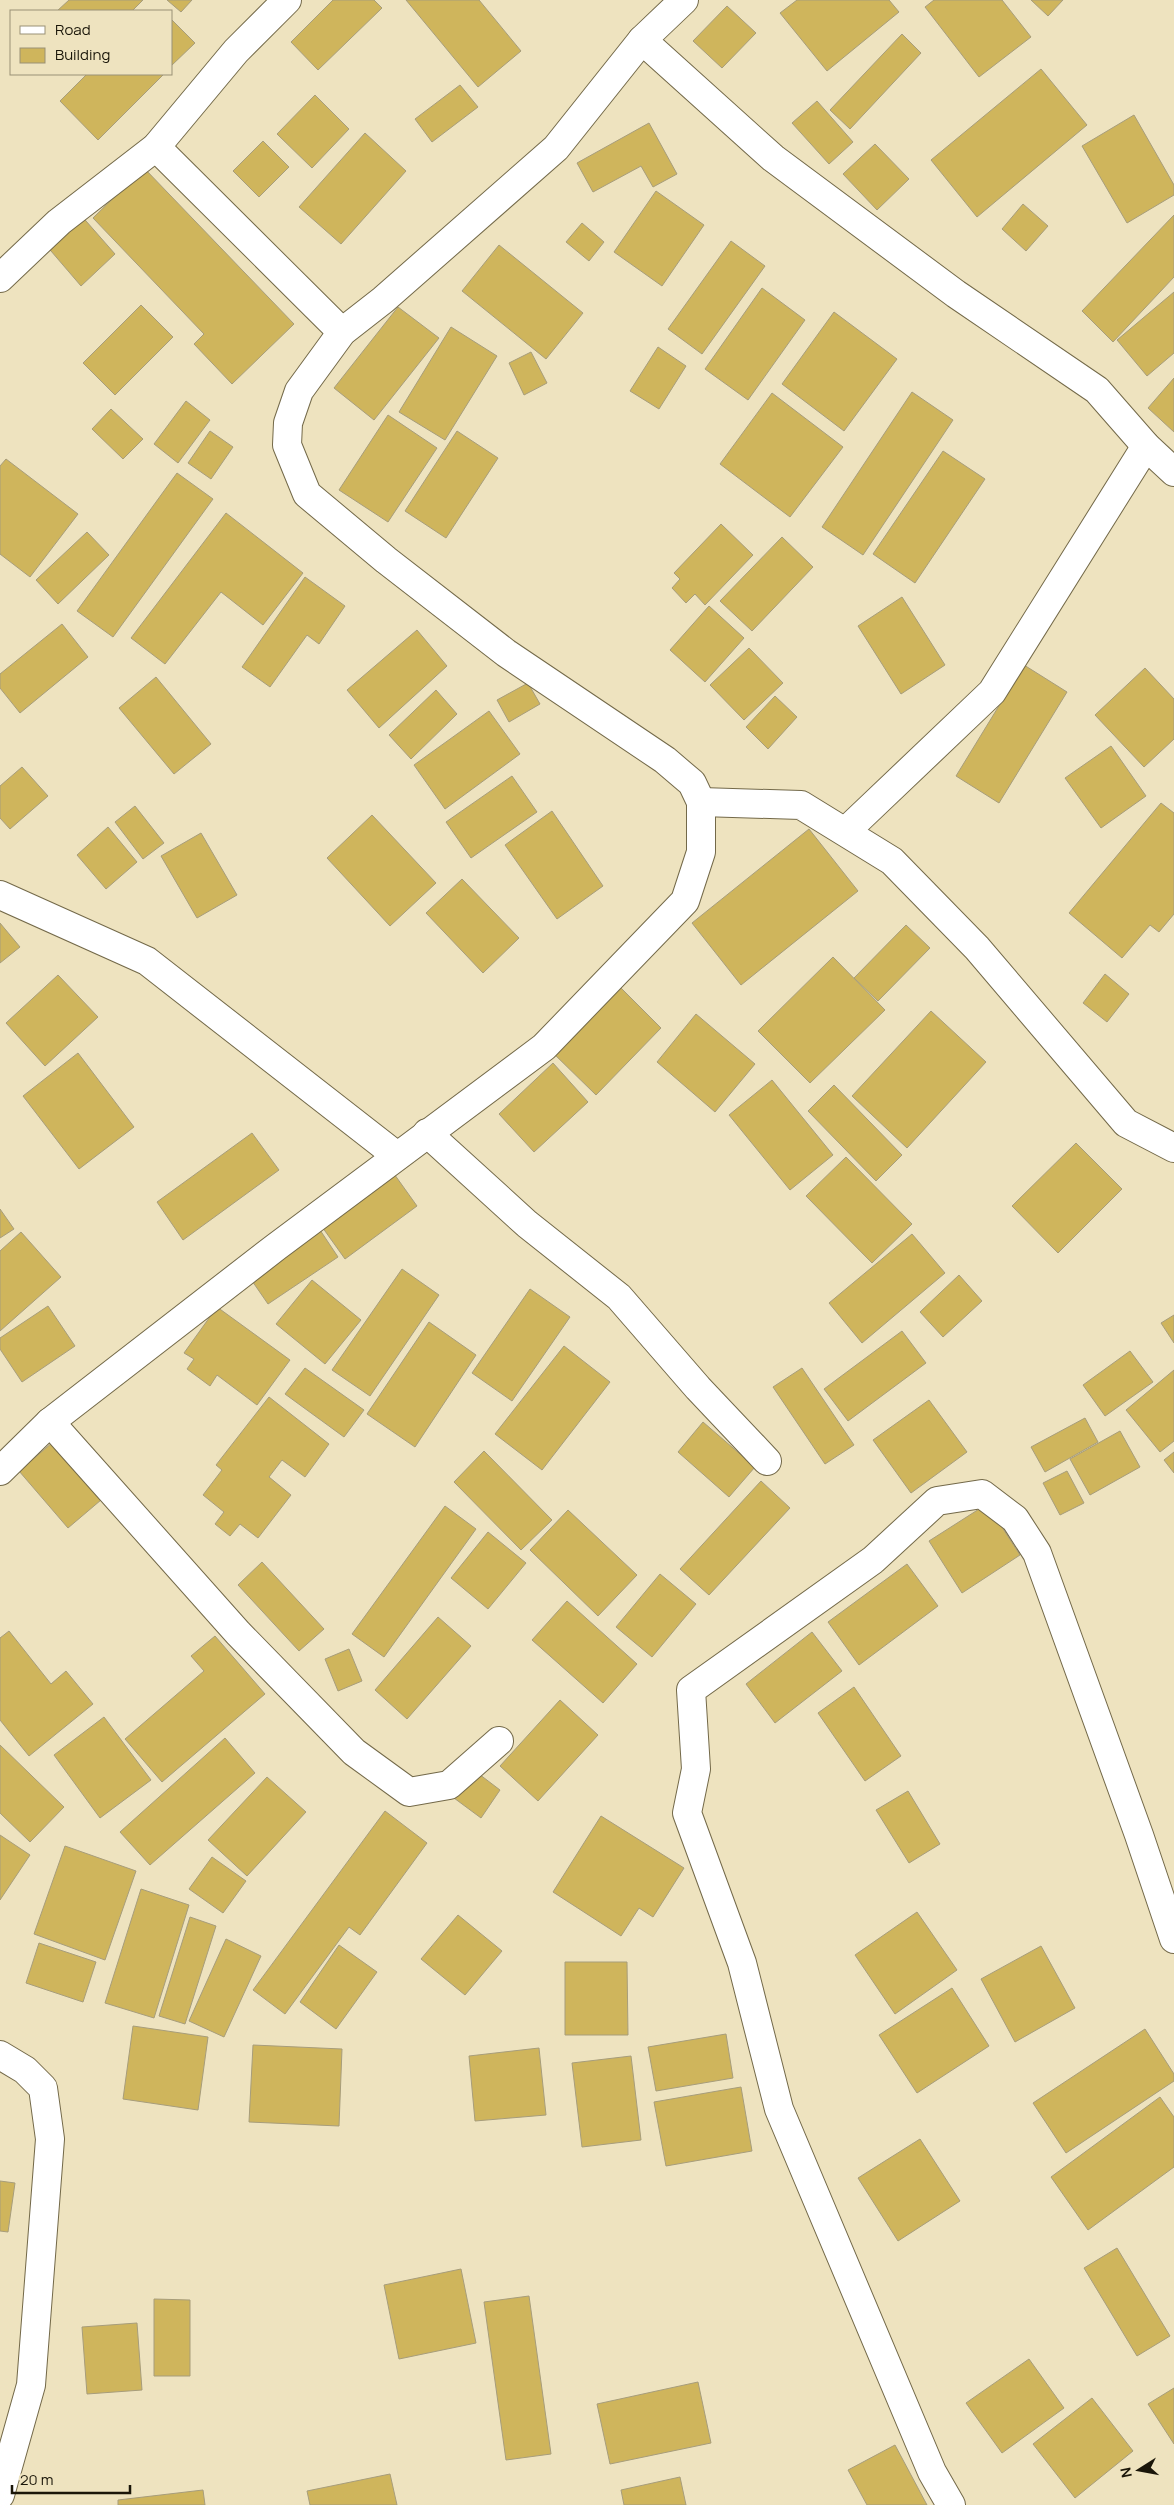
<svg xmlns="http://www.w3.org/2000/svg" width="1174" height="2505" font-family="Manrope,sans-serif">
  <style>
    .building { fill: #cfb55c; stroke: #a79d7b }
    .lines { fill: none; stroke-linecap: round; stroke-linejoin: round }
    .street-casing { stroke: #736949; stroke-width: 30 }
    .street { stroke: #fff; stroke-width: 28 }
  </style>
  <rect width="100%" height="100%" fill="#eee3bf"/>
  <!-- building -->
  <g class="building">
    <path d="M 69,0 L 143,0 L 132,11 L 57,11 Z"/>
    <path d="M 167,0 L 192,0 L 181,12 Z"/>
    <path d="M 333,0 L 374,0 L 382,8 L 318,70 L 291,42 Z"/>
    <path d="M 406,0 L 479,0 L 521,51 L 478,87 Z"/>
    <path d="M 797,0 L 889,0 L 899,12 L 827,71 L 780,13 Z"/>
    <path d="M 934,0 L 1002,0 L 1031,37 L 979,77 L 925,7 Z"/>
    <path d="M 1031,0 L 1063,0 L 1048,16 Z"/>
    <path d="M 727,6 L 756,33 L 722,68 L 693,41 Z"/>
    <path d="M 171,19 L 195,43 L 171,66 Z"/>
    <path d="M 902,34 L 921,53 L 850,129 L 830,110 Z"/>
    <path d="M 1041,69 L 1087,125 L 977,217 L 931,160 Z"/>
    <path d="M 87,74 L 164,74 L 98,140 L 60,101 Z"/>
    <path d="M 460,85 L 478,107 L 432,142 L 415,119 Z"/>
    <path d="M 315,95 L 349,129 L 312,168 L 277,134 Z"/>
    <path d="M 817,101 L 853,142 L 829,164 L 792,123 Z"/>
    <path d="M 1134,115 L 1174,185 L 1174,195 L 1127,223 L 1082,146 Z"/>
    <path d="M 649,123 L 677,174 L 653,187 L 641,166 L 593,192 L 577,163 Z"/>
    <path d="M 365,133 L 406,171 L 341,244 L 299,207 Z"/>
    <path d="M 263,141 L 289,167 L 259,197 L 233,171 Z"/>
    <path d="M 875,144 L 909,179 L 877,210 L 843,174 Z"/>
    <path d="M 144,168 L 294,324 L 232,384 L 194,344 L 204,334 L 93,218 Z"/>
    <path d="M 656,191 L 704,225 L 662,286 L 614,252 Z"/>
    <path d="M 1023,204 L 1048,226 L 1026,251 L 1002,229 Z"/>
    <path d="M 79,213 L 115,254 L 81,286 L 45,244 Z"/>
    <path d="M 1174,215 L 1174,277 L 1113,342 L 1082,311 Z"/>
    <path d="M 582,223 L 604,242 L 589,261 L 566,242 Z"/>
    <path d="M 731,241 L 765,266 L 702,354 L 668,329 Z"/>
    <path d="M 499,245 L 583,313 L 546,359 L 462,291 Z"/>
    <path d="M 762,288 L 805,320 L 748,400 L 705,369 Z"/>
    <path d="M 1174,292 L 1174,353 L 1147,376 L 1117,340 Z"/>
    <path d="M 141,305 L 173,337 L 115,395 L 83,363 Z"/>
    <path d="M 398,307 L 439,338 L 374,420 L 334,388 Z"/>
    <path d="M 834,312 L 897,359 L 844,431 L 782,384 Z"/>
    <path d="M 451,327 L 497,356 L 445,440 L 399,412 Z"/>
    <path d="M 658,347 L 686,366 L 659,409 L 630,391 Z"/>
    <path d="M 531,352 L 547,383 L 524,395 L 509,363 Z"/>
    <path d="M 1174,378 L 1174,432 L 1148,408 Z"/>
    <path d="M 912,392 L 953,420 L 863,555 L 822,527 Z"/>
    <path d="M 772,393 L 843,447 L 790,517 L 720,464 Z"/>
    <path d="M 186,401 L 210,420 L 178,463 L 154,444 Z"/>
    <path d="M 111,409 L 143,439 L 123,459 L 92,429 Z"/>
    <path d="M 388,415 L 437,448 L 388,522 L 339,490 Z"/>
    <path d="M 210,431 L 233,447 L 211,479 L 188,463 Z"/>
    <path d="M 457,431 L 498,458 L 446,538 L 405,511 Z"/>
    <path d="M 943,451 L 985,479 L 915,583 L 873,554 Z"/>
    <path d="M 6,459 L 78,514 L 30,577 L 0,554 L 0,466 Z"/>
    <path d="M 177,473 L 213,499 L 113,637 L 77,611 Z"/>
    <path d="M 226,513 L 303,573 L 263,625 L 221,592 L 165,664 L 131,638 Z"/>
    <path d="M 721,524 L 753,555 L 705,605 L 695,594 L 686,603 L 672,588 L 680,579 L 674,573 Z"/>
    <path d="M 87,532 L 109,555 L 58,604 L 36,580 Z"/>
    <path d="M 782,537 L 813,567 L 752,631 L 720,601 Z"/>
    <path d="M 305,577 L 345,606 L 319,644 L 307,635 L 270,687 L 242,667 Z"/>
    <path d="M 902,597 L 945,665 L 901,694 L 858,626 Z"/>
    <path d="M 709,606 L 744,638 L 705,682 L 670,650 Z"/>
    <path d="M 62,624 L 88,657 L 20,713 L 0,688 L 0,674 Z"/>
    <path d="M 417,630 L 447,666 L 379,728 L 347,690 Z"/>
    <path d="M 749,648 L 783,683 L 744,720 L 710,685 Z"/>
    <path d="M 1024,665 L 1067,692 L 999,803 L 956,776 Z"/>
    <path d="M 1145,668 L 1174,699 L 1174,739 L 1144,767 L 1095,715 Z"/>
    <path d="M 156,677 L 211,744 L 174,774 L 119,708 Z"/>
    <path d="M 528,683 L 540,704 L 509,722 L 497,700 Z"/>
    <path d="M 436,690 L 457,714 L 411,759 L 389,735 Z"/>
    <path d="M 775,696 L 797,717 L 768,749 L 746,727 Z"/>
    <path d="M 489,711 L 520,754 L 445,809 L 414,765 Z"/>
    <path d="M 1111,746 L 1146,796 L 1101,828 L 1065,778 Z"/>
    <path d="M 22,767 L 48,796 L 10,829 L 0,818 L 0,786 Z"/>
    <path d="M 512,776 L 537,812 L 471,858 L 446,822 Z"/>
    <path d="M 1161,803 L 1174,813 L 1174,914 L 1159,932 L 1150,925 L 1122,958 L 1069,913 Z"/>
    <path d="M 135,806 L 164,843 L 143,859 L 115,822 Z"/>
    <path d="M 552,811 L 603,886 L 557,919 L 505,845 Z"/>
    <path d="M 372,815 L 436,883 L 390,926 L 327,858 Z"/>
    <path d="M 108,827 L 137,862 L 106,889 L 77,855 Z"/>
    <path d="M 809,829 L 858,891 L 741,985 L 692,923 Z"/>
    <path d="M 201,833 L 237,895 L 197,918 L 161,856 Z"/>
    <path d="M 462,879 L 519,938 L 483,973 L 426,913 Z"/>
    <path d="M 0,923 L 20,947 L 0,963 Z"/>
    <path d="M 906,925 L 930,948 L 878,1001 L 854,978 Z"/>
    <path d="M 833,957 L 885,1010 L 810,1083 L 758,1031 Z"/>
    <path d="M 1105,974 L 1129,994 L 1107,1022 L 1083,1003 Z"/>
    <path d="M 58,975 L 98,1017 L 45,1066 L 6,1023 Z"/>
    <path d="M 616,983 L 661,1028 L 596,1095 L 550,1050 Z"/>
    <path d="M 931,1011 L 986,1062 L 907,1148 L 852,1096 Z"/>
    <path d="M 696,1014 L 755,1064 L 715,1112 L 657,1062 Z"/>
    <path d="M 78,1053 L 134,1127 L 79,1169 L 23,1096 Z"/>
    <path d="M 553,1063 L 588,1102 L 534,1152 L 499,1114 Z"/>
    <path d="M 772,1080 L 833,1155 L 790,1190 L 729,1115 Z"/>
    <path d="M 834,1085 L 902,1155 L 876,1181 L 808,1111 Z"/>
    <path d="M 252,1133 L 279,1170 L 183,1240 L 157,1202 Z"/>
    <path d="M 1076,1143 L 1122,1189 L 1058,1253 L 1012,1206 Z"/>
    <path d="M 846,1157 L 912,1224 L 872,1263 L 806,1196 Z"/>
    <path d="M 392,1171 L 417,1206 L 345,1259 L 320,1224 Z"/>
    <path d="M 0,1209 L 14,1229 L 0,1238 Z"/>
    <path d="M 318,1227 L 338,1257 L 268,1304 L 248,1275 Z"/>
    <path d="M 21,1232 L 61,1277 L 0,1331 L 0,1251 Z"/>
    <path d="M 912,1234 L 945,1273 L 862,1343 L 829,1303 Z"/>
    <path d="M 402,1269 L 439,1295 L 370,1396 L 332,1370 Z"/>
    <path d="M 959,1275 L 982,1301 L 943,1337 L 920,1312 Z"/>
    <path d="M 312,1280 L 361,1320 L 325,1364 L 276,1324 Z"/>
    <path d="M 530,1289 L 570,1317 L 512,1401 L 472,1373 Z"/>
    <path d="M 48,1306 L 75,1346 L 22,1382 L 0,1349 L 0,1338 Z"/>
    <path d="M 217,1307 L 290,1360 L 257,1405 L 217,1375 L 210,1386 L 187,1369 L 194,1359 L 184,1353 Z"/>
    <path d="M 1174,1315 L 1174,1343 L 1161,1323 Z"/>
    <path d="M 429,1322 L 476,1355 L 415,1447 L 367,1414 Z"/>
    <path d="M 902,1331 L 926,1363 L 848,1421 L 824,1389 Z"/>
    <path d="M 564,1346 L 610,1382 L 542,1470 L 495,1434 Z"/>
    <path d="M 1130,1351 L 1153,1382 L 1105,1416 L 1083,1385 Z"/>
    <path d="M 305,1368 L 364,1410 L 344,1437 L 285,1394 Z"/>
    <path d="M 802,1368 L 854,1445 L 825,1464 L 773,1387 Z"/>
    <path d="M 1174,1370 L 1174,1441 L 1160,1452 L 1126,1410 Z"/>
    <path d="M 269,1397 L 329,1444 L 305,1477 L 282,1460 L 269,1477 L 291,1495 L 258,1538 L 240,1524 L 230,1536 L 215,1524 L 224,1512 L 203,1495 L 222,1470 L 216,1465 Z"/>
    <path d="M 929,1400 L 967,1452 L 911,1493 L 873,1440 Z"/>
    <path d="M 1085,1418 L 1098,1442 L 1045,1472 L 1031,1447 Z"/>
    <path d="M 703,1422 L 755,1467 L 729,1497 L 678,1452 Z"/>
    <path d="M 1120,1431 L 1140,1467 L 1090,1495 L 1070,1459 Z"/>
    <path d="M 53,1442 L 101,1500 L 68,1528 L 19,1471 Z"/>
    <path d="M 484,1451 L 552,1520 L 521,1550 L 454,1482 Z"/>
    <path d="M 1174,1452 L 1174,1473 L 1164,1460 Z"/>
    <path d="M 1067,1471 L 1084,1503 L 1060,1515 L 1043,1483 Z"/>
    <path d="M 761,1481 L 790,1508 L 709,1595 L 680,1569 Z"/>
    <path d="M 987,1504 L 1020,1555 L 962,1593 L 929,1541 Z"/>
    <path d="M 445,1506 L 476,1529 L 384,1657 L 352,1634 Z"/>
    <path d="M 568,1510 L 637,1575 L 598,1616 L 530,1550 Z"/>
    <path d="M 488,1532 L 526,1563 L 488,1609 L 451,1578 Z"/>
    <path d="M 262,1562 L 324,1629 L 299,1651 L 238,1585 Z"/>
    <path d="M 907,1564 L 938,1606 L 859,1665 L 828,1622 Z"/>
    <path d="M 660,1574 L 696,1604 L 652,1657 L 616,1627 Z"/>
    <path d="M 567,1601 L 637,1664 L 603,1703 L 532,1640 Z"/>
    <path d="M 438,1617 L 471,1646 L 407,1719 L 375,1690 Z"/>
    <path d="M 9,1631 L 51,1684 L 66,1671 L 93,1704 L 29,1756 L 0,1720 L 0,1638 Z"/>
    <path d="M 812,1632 L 842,1671 L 775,1723 L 746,1684 Z"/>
    <path d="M 215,1636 L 265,1694 L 162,1782 L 125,1739 L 204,1671 L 191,1656 Z"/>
    <path d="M 349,1649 L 362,1681 L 338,1691 L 325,1659 Z"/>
    <path d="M 854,1687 L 901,1756 L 865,1781 L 818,1713 Z"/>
    <path d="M 560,1700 L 598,1735 L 538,1801 L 500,1766 Z"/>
    <path d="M 104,1717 L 151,1780 L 100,1818 L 54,1755 Z"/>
    <path d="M 225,1738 L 255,1773 L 150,1865 L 120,1832 Z"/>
    <path d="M 0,1745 L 64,1807 L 30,1842 L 0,1813 Z"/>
    <path d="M 475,1771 L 500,1790 L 481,1818 L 454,1798 Z"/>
    <path d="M 267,1777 L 306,1812 L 247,1876 L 208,1840 Z"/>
    <path d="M 908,1791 L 940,1844 L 909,1863 L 876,1810 Z"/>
    <path d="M 385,1811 L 427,1843 L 360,1935 L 349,1927 L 285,2014 L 253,1990 Z"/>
    <path d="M 601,1816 L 684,1868 L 653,1917 L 639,1908 L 621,1936 L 553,1892 Z"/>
    <path d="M 0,1835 L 30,1855 L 0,1900 Z"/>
    <path d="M 65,1846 L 136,1871 L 105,1960 L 34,1934 Z"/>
    <path d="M 212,1857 L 246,1881 L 223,1913 L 189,1889 Z"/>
    <path d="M 141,1889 L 189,1905 L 154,2018 L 105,2003 Z"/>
    <path d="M 917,1912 L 957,1970 L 895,2014 L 855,1955 Z"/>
    <path d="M 458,1915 L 502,1951 L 465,1995 L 421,1959 Z"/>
    <path d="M 190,1917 L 216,1926 L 185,2024 L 159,2016 Z"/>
    <path d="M 226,1939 L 261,1956 L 224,2037 L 189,2021 Z"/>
    <path d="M 39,1943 L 96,1962 L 83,2002 L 26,1983 Z"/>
    <path d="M 339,1945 L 377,1972 L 336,2029 L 300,2002 Z"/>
    <path d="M 1041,1946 L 1075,2008 L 1015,2042 L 981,1979 Z"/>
    <path d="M 565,1962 L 627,1962 L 628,2035 L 565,2035 Z"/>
    <path d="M 952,1988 L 989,2046 L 917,2093 L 879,2035 Z"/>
    <path d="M 133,2026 L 208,2037 L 198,2110 L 123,2099 Z"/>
    <path d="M 1145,2029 L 1174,2074 L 1174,2081 L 1066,2153 L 1033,2103 Z"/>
    <path d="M 726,2034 L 733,2078 L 656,2091 L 648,2047 Z"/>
    <path d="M 253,2045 L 342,2049 L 339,2126 L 249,2122 Z"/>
    <path d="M 539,2048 L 546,2115 L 475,2121 L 469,2056 Z"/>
    <path d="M 631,2056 L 641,2140 L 582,2147 L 572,2063 Z"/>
    <path d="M 741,2087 L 752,2151 L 666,2166 L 654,2102 Z"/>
    <path d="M 1160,2097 L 1174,2117 L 1174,2167 L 1088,2230 L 1051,2177 Z"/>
    <path d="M 920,2139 L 960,2201 L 898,2241 L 858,2178 Z"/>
    <path d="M 0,2181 L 15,2183 L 8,2232 L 0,2231 Z"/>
    <path d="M 1117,2248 L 1170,2336 L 1137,2356 L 1084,2268 Z"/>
    <path d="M 461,2269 L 476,2343 L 399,2359 L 384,2285 Z"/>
    <path d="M 529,2296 L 551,2454 L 506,2460 L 484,2302 Z"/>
    <path d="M 154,2299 L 190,2300 L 190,2376 L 154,2376 Z"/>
    <path d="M 137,2323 L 142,2390 L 87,2394 L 82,2327 Z"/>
    <path d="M 1029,2359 L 1064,2408 L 1002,2453 L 966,2403 Z"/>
    <path d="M 698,2382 L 711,2443 L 610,2464 L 597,2404 Z"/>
    <path d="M 1174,2388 L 1174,2444 L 1148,2404 Z"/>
    <path d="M 1092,2398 L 1133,2451 L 1075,2498 L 1033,2444 Z"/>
    <path d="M 895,2445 L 927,2505 L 867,2505 L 848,2470 Z"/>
    <path d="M 390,2474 L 397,2505 L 310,2505 L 307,2491 Z"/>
    <path d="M 680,2477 L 686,2505 L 624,2505 L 621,2490 Z"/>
    <path d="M 203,2490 L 205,2505 L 118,2505 L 118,2500 Z"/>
  </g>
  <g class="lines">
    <!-- street casing -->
    <g class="street-casing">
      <g id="street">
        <path d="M 642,40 L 773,158 L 956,294 L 1097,390 L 1146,446 L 1174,472"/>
        <path d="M 156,147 L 342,332"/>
        <path d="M 0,278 L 59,222 L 156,147 L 236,51 L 287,0"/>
        <path d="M 701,802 L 801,805 L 892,861 L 977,948 L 1126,1123 L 1174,1148"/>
        <path d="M 846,831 L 992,692 L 1146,446"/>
        <path d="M 0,895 L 147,961 L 397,1156"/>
        <path d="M 427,1133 L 527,1224 L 619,1297 L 698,1388 L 767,1461"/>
        <path d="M 50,1422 L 238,1633 L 354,1752 L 409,1792 L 449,1785 L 499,1741"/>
        <path d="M 0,1471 L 50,1422 L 276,1247 L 544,1047 L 685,901 L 701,852 L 701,802 L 692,783 L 665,760 L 506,653 L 386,560 L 307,494 L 287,445 L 288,423 L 299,391 L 342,332 L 383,300 L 556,148 L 642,40 L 684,0"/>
        <path d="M 0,2055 L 25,2070 L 43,2088 L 50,2139 L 31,2385 L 0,2495"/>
        <path d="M 951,2505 L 932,2472 L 779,2109 L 742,1963 L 687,1813 L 696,1769 L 691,1690 L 873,1560 L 937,1501 L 982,1494 L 1015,1519 L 1037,1553 L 1139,1835 L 1174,1939"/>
      </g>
    </g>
    <!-- street -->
    <use href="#street" class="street"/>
  </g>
  <!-- legend -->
  <rect x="10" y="10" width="162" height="65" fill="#eee3bf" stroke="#999176"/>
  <rect x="20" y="26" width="25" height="8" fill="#ffffff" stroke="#999176"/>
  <text x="55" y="35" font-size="15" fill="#1a1609">Road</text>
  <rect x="20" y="48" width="25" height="15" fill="#cfb55c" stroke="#999176"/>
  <text x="55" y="60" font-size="15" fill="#1a1609">Building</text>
  <!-- north arrow -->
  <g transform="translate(1139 2470) rotate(259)" stroke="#eee3bf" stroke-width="4" paint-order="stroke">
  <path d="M0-4L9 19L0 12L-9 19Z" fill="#1a1609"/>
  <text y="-8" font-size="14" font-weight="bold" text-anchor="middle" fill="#1a1609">N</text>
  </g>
  <!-- scale -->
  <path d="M12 2485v8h118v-8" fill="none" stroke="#1a1609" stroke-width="2.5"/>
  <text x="20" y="2485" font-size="15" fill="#1a1609" stroke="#eee3bf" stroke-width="4" paint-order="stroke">20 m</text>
</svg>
